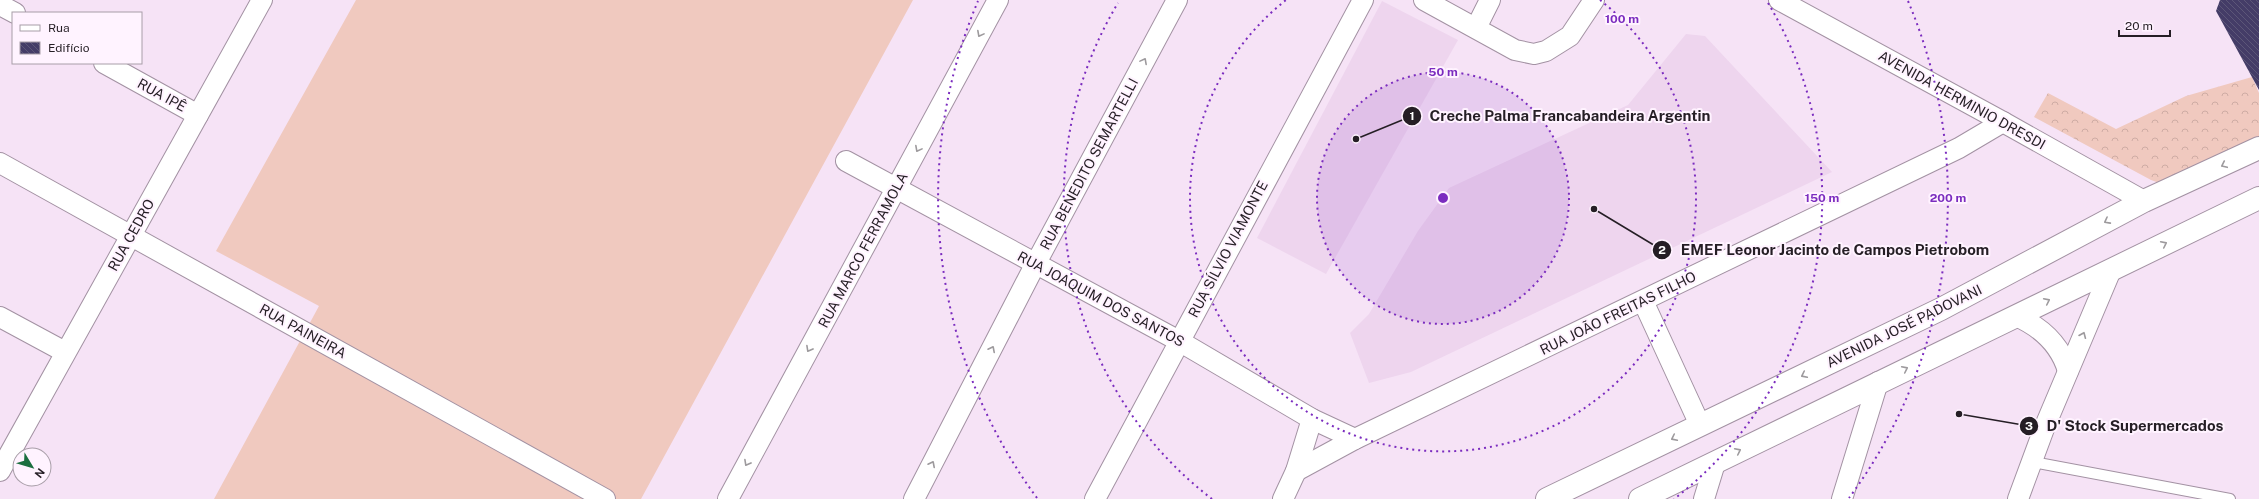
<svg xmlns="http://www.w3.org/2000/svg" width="2259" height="499" font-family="'Public Sans',sans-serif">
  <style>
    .built { fill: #eed5ee }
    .grass { fill: #f0c9bf }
    .forest { fill: url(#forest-crowns) }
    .building { fill: url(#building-back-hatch) }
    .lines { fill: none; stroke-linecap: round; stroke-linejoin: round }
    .service-casing { stroke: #a392a3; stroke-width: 12 }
    .minor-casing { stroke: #a392a3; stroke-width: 22 }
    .tertiary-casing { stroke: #a392a3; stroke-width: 24 }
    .service { stroke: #fff; stroke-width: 10 }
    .minor { stroke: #fff; stroke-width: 20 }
    .tertiary { stroke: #fff; stroke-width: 22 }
    .oneway { stroke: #9d9a9d }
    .ring { fill: none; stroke: #7b2cbf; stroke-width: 2; stroke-dasharray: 2 4 }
    .labels { text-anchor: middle; stroke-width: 4; stroke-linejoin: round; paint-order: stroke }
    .street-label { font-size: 14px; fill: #251e25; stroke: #fff3ff }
    .centre { fill: #7b2cbf; stroke: #fff3ff; stroke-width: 2 }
    .ring-label { font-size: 12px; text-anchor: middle; font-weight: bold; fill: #7b2cbf; stroke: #fff3ff; stroke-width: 4; stroke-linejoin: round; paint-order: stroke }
    .leader { fill: none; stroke: #251e25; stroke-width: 1.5 }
    .callout-dot { fill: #251e25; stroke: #fff3ff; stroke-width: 1.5 }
    .mark-label { font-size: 12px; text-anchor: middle; font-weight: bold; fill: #fff }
    .callout-label { font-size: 15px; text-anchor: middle; font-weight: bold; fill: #251e25; stroke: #fff3ff; stroke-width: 4; stroke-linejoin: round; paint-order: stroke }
  </style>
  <defs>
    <pattern id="forest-crowns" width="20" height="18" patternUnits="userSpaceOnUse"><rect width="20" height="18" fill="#f0c9bf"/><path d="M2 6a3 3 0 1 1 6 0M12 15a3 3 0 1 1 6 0" fill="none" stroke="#ceaca4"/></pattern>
    <pattern id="building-back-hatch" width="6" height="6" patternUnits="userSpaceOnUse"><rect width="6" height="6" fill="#443c67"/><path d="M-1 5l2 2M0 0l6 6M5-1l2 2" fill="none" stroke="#5c5678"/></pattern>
  </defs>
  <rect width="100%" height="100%" fill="#f6e3f6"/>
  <!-- built -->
  <g class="built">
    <path d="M 1382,1 L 1458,40 L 1326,274 L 1257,238 Z"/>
    <path d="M 1686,34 L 1705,36 L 1832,172 L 1411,372 L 1369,383 L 1350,333 L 1369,314 L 1418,231 L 1449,188 L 1628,105 Z"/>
  </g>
  <!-- grass -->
  <path class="grass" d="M 356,0 L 913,0 L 641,499 L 214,499 L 319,306 L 216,251 Z"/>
  <!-- forest -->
  <path class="forest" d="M 2252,77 L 2259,93 L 2259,142 L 2162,184 L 2151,180 L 2034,117 L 2048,93 L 2116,129 L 2186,96 Z"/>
  <!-- building -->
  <path class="building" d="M 2220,0 L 2259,0 L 2259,90 L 2216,11 Z"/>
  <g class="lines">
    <!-- service casing -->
    <g class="service-casing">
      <path id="service" d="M 2033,462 L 2230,499"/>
    </g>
    <!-- minor casing -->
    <g class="minor-casing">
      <g id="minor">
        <path d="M 1424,0 L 1515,50 L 1534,54 L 1546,51 L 1570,36 L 1594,0"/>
        <path d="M 1779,0 L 2003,122 L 2144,201"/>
        <path d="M 0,5 L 15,13"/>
        <path d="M 1476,28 L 1490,0"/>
        <path d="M 104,63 L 198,115"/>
        <path d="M 846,161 L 1179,341 L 1312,419 L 1355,439"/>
        <path d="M 0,163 L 605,499"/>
        <path d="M 1643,301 L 1700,425"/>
        <path d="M 2016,316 C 2041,327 2060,344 2068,371"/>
        <path d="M 0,317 L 65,352"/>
        <path d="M 0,471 L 262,0"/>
        <path d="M 1296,471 L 1355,439 L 1959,148 L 2003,122"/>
        <path d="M 728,499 L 998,0"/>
        <path d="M 914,499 L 1036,263 L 1177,0"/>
        <path d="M 1095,499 L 1363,0"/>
        <path d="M 1283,499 L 1296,471 L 1312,419"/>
        <path d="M 1704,499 L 1715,463"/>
        <path d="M 1842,499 L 1878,382"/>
        <path d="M 2018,499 L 2045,426 L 2111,270"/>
      </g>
    </g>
    <!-- tertiary casing -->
    <g class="tertiary-casing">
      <g id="tertiary">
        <path d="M 1547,499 L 1941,309 L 2144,201 L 2259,148"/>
        <path d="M 1640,499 L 2259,198"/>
      </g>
    </g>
    <!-- service -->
    <use href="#service" class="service"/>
    <!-- minor -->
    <use href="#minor" class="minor"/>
    <!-- tertiary -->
    <use href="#tertiary" class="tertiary"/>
  </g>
  <!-- one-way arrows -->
  <defs><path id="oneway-chevron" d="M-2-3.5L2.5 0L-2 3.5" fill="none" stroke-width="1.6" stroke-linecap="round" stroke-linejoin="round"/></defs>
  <g class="oneway">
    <use href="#oneway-chevron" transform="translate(980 34) rotate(118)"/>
    <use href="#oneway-chevron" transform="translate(1144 61) rotate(-62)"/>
    <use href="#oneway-chevron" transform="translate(918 149) rotate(118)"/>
    <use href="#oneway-chevron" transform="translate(2224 165) rotate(155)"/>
    <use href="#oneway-chevron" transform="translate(2107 221) rotate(152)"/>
    <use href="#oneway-chevron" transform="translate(2164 244) rotate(-26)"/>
    <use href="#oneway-chevron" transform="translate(2047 301) rotate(-26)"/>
    <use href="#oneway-chevron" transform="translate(2083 335) rotate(-67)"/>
    <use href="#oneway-chevron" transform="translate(809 349) rotate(119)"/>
    <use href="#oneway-chevron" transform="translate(992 349) rotate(-63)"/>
    <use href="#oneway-chevron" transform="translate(1905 369) rotate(-26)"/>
    <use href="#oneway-chevron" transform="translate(1804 375) rotate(154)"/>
    <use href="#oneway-chevron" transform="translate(1674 438) rotate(154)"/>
    <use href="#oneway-chevron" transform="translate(1738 451) rotate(-26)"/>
    <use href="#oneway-chevron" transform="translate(747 463) rotate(119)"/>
    <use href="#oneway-chevron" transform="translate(932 464) rotate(-63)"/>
  </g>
  <!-- distance rings -->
  <circle cx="1443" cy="198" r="126" fill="#7b2cbf" fill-opacity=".12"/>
  <g class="ring">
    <circle cx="1443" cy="198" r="126"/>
    <path d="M1600 0A253 253 0 1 1 1286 0"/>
    <path d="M1212 499A379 379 0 0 1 1118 3M1768 3A379 379 0 0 1 1674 499"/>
    <path d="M1037 498A505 505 0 0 1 978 1M1908 1A505 505 0 0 1 1849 498"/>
  </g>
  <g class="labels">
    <!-- street labels -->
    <g class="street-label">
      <text transform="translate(162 95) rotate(29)" y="5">RUA IPÊ</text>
      <text transform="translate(1962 100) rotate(29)" y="5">AVENIDA HERMINIO DRESDI</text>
      <text transform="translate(1089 164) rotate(-62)" y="5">RUA BENEDITO SEMARTELLI</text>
      <text transform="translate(131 235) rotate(-61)" y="5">RUA CEDRO</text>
      <text transform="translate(1228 249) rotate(-62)" y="5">RUA SÍLVIO VIAMONTE</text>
      <text transform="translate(863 250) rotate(-62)" y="5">RUA MARCO FERRAMOLA</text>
      <text transform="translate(1101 299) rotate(28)" y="5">RUA JOAQUIM DOS SANTOS</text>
      <text transform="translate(1618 313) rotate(-26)" y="5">RUA JOÃO FREITAS FILHO</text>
      <text transform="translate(1904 326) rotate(-26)" y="5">AVENIDA JOSÉ PADOVANI</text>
      <text transform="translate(303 331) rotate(29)" y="5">RUA PAINEIRA</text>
    </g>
  </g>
  <circle cx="1443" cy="198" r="6" class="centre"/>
  <g class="ring-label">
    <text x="1622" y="23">100 m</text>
    <text x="1443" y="76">50 m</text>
    <text x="1822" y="202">150 m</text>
    <text x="1948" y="202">200 m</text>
  </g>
  <!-- callouts -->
  <path class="leader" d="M1356 139L1412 116M1594 209L1662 250M1959 414L2029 426"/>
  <g class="callout-dot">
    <circle cx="1356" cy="139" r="4"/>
    <circle cx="1594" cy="209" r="4"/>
    <circle cx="1959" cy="414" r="4"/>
    <circle cx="1412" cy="116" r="10"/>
    <circle cx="1662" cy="250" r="10"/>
    <circle cx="2029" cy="426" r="10"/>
  </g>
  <g class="mark-label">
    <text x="1412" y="120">1</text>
    <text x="1662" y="254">2</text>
    <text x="2029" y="430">3</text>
  </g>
  <g class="callout-label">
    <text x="1570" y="121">Creche Palma Francabandeira Argentin</text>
    <text x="1835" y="255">EMEF Leonor Jacinto de Campos Pietrobom</text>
    <text x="2135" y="431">D' Stock Supermercados</text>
  </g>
  <!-- legend -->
  <rect x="12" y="12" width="130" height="52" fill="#fff3ff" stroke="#a89ea8"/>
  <rect x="20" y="25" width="20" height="6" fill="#ffffff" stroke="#a89ea8"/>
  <text x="48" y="32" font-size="12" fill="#251e25">Rua</text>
  <rect x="20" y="42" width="20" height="12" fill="url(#building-back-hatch)" stroke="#a89ea8"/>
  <text x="48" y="52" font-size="12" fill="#251e25">Edifício</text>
  <!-- north arrow -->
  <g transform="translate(32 467) rotate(128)"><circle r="19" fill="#fff3ff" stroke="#a89ea8"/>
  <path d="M0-3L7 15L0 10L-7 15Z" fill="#1b6e3f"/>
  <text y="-6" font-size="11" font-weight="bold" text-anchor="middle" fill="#251e25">N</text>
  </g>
  <!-- scale -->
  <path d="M2119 30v6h51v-6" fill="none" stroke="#251e25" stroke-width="2"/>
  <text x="2125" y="30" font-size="12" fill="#251e25" stroke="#fff3ff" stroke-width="3" paint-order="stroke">20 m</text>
</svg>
